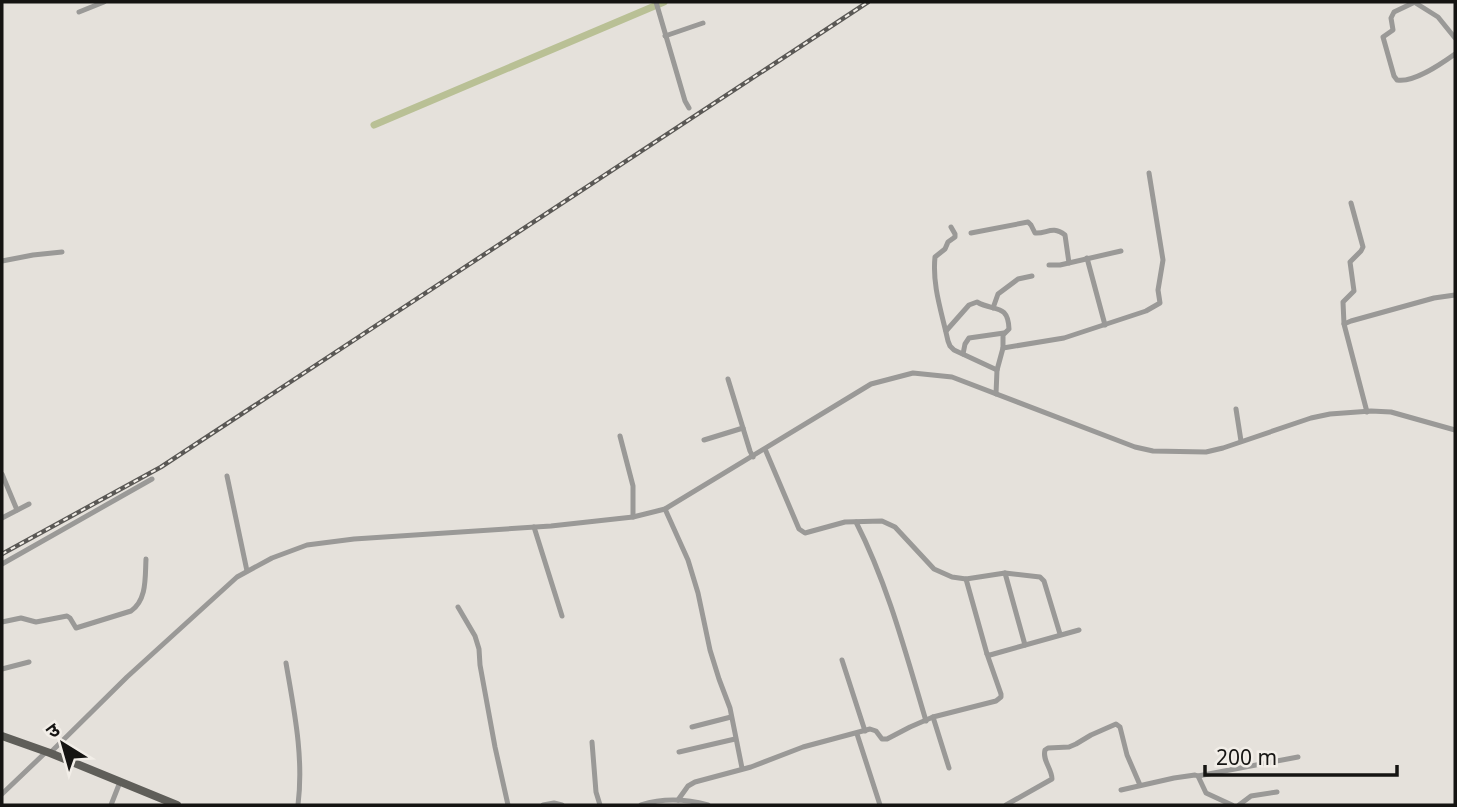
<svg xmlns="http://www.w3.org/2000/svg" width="1457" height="807" font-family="'Noto Sans','Noto Sans Devanagari',sans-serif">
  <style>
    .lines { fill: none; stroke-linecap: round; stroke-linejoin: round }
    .canal { stroke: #b9c095; stroke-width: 7 }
    .street { stroke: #9a9997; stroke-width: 5 }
    .primary { stroke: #5f5e59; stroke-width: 8 }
    .rail-casing { stroke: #5a5855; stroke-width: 4.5 }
    .rail { stroke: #f2eee8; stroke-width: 2; stroke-dasharray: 5; stroke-linecap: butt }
  </style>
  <rect width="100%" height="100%" fill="#e5e1db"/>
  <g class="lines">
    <!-- canal -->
    <path class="canal" d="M 374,125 L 664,2"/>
    <!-- street -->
    <g class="street">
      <path d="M 656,2 L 685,101 L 689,108"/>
      <path d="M 1414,2 L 1438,17 L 1455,38"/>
      <path d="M 1415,2 L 1394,12 L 1391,18 L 1393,30 L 1383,37 L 1394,76 L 1397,80 C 1414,83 1441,64 1455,54"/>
      <path d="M 79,12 L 104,2"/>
      <path d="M 665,36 L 703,23"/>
      <path d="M 951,227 L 955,234 L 955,237 L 948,242 L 945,249 L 935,257 C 932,286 942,313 948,341 L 950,346 L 954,350 L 997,370"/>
      <path d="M 971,233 L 1028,222 L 1031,225 L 1035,233 C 1047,234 1052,225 1065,235 L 1069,263"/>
      <path d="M 1087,258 L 1105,325"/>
      <path d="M 2,261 L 33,255 L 62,252"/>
      <path d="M 1049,265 L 1060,265 L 1121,251"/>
      <path d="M 993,308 L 998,294 L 1018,279 L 1032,276"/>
      <path d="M 1344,324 L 1343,302 L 1354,291 L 1350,262 L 1361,251 L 1363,247 L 1351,203"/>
      <path d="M 946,331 L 969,305 L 977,302 C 994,312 1008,303 1009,329 L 1003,335 L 1003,348"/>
      <path d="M 963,354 L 965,344 L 969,338 L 1004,333"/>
      <path d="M 728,379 L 750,451 L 753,457"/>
      <path d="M 996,394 L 997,370 L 1003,348 L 1064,338 L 1146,311 L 1160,303 L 1158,290 L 1163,260 L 1149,173"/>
      <path d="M 1236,409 L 1241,441"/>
      <path d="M 1367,412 L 1344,324 L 1351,321 L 1434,298 L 1455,295"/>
      <path d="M 620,436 L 633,486 L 633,517"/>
      <path d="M 704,440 L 743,428"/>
      <path d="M 765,449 L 799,529 L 805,533 L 845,522 L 882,521 L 895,527 L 934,569 L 952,577 L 966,579 L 1005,573 L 1040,577 L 1044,581 L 1060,634"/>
      <path d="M 2,474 L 17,510"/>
      <path d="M 227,476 L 247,571"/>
      <path d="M 665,509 L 688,560 L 698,593 L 710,650 L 719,679 L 730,708 L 742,768"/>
      <path d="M 2,518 L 29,504"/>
      <path d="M 856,522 C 888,585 906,654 926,721"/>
      <path d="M 534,527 L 562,616"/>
      <path d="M 2,564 L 152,479"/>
      <path d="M 1005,573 L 1025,645"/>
      <path d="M 966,579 L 987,654 L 990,655 L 1079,630"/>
      <path d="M 458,607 L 475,636 L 479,649 L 480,665 L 495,747 L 508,805"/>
      <path d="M 2,622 L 21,618 L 36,622 L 67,616 L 70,618 L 76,628 L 131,611 C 147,600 145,578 146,559"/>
      <path d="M 842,660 L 865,731"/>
      <path d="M 286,663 C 294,710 304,757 298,805"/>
      <path d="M 2,669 L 29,662"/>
      <path d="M 933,717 L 949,768"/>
      <path d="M 692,727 L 731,717"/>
      <path d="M 857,734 L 880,805"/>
      <path d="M 592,742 L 596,792 L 600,805"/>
      <path d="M 679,752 L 735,739"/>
      <path d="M 50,753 L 127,677 L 237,577 L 272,558 L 307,545 L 354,539 L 551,526 L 633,517 L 665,509 L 871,384 L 913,373 L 952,377 L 1135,447 L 1153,451 L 1206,452 L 1223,448 L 1311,418 L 1330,414 L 1371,411 L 1391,412 L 1455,430"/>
      <path d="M 1198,776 L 1298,757"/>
      <path d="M 1121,790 L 1174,778 L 1195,775 L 1198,776 L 1206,793 L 1232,805"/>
      <path d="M 2,794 L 46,752"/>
      <path d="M 678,800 L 688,786 L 695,782 L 751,767 L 803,747 L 870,729 L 876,731 L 882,739 L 887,739 L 910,727 L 933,717 L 996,701 L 1001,697 L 1001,694 L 987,654"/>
      <path d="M 111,805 L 120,782"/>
      <path d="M 543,805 L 554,803 L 562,805"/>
      <path d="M 641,805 C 663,798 686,799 708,805"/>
      <path d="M 1006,805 L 1052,779 C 1052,769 1042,760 1045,750 L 1048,748 L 1069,747 L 1076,744 L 1091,735 L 1116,724 L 1120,727 L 1127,755 L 1140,785"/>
      <path d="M 1239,805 L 1251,796 L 1277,792"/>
    </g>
    <!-- primary -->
    <path class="primary" d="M 2,736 L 50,753 L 177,805"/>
    <!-- rail casing -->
    <g class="rail-casing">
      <path id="rail" d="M 2,554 L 161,467 L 868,2"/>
    </g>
    <!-- rail -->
    <use href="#rail" class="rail"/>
  </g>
  <!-- border -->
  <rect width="1457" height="807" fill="none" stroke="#151412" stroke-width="7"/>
  <!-- north arrow -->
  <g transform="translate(63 744) rotate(323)" stroke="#f2eee8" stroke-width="5" paint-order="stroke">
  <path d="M0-5L12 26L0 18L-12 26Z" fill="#151412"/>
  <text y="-10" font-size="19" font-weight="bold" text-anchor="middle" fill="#151412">उ</text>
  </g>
  <!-- scale -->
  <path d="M1205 765v10h192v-10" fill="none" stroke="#151412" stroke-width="3.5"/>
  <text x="1216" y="765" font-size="21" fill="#151412" stroke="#f2eee8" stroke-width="5" paint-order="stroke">200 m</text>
</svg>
